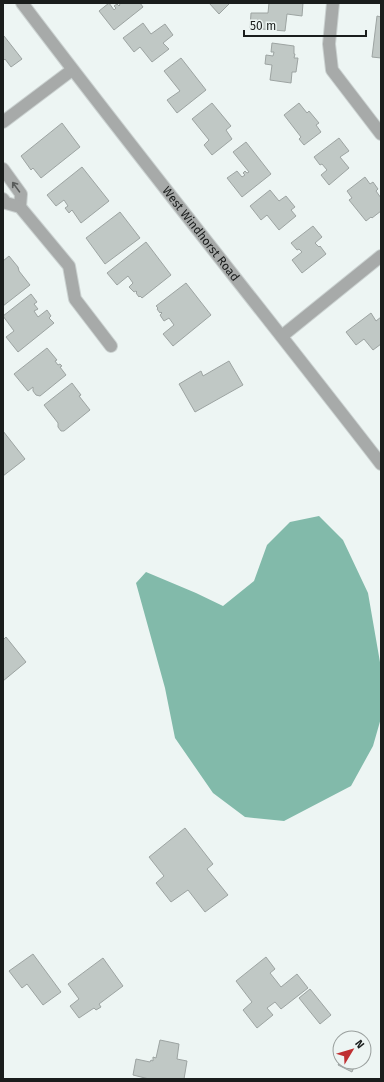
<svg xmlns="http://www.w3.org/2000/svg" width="384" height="1082" font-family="'Fira Sans',sans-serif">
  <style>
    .water { fill: #82baaa }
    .building { fill: #c0c8c5; stroke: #9da4a2 }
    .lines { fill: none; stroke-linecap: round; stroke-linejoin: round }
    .minor-casing { stroke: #cbd2d1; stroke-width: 14 }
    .minor { stroke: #a7aaa9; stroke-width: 12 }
    .oneway { stroke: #595c5b }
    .labels { text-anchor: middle; stroke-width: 3.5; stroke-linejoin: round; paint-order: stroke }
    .street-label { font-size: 12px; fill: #1a1d1c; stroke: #edf5f3 }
  </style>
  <rect width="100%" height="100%" fill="#edf5f3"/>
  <!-- water -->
  <path class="water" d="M 319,516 L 343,540 L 368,593 L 381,668 L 381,718 L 373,746 L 351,786 L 284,821 L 245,817 L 213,793 L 175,738 L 165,688 L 136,583 L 146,572 L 196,593 L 223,606 L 254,581 L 267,545 L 290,522 Z"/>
  <!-- building -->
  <g class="building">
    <path d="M 109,3 L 114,10 L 116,8 L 114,6 L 117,4 L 119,6 L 120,5 L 119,3 L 140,3 L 143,7 L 114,30 L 99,11 Z"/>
    <path d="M 209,3 L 230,3 L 219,14 Z"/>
    <path d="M 269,3 L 303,3 L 302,16 L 287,14 L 285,31 L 250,28 L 251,13 L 268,13 Z"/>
    <path d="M 377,16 L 381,17 L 381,58 L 372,57 Z"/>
    <path d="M 143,23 L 151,34 L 165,24 L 173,35 L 163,43 L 169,49 L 152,62 L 140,47 L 134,52 L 123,38 Z"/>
    <path d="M 3,36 L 4,36 L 22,59 L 11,67 L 5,59 L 3,61 Z"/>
    <path d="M 272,43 L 294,46 L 294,54 L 295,54 L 294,58 L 298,58 L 296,72 L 292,72 L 291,83 L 270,80 L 272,65 L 265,64 L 266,55 L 273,56 L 274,52 L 271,52 Z"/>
    <path d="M 181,58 L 206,90 L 177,113 L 167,100 L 180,91 L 164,71 Z"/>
    <path d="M 212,103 L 231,126 L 226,130 L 232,139 L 212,155 L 204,145 L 209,140 L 192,119 Z"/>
    <path d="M 299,103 L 307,113 L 309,111 L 319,123 L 316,125 L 321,132 L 304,145 L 299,139 L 301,137 L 284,115 Z"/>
    <path d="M 62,123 L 80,147 L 41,178 L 33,168 L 31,170 L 21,156 Z"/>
    <path d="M 339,138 L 349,151 L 340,157 L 349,168 L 329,185 L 321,175 L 327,170 L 322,164 L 320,165 L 314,157 Z"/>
    <path d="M 246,142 L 271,174 L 242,197 L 227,178 L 237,171 L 242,177 L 245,175 L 243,173 L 245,171 L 247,173 L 249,172 L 233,152 Z"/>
    <path d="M 82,167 L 109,201 L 81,223 L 72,210 L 69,213 L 65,208 L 68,206 L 64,200 L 56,206 L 47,195 Z"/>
    <path d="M 365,177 L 370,184 L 373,182 L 378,189 L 376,191 L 381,198 L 381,211 L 372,218 L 371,217 L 366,221 L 349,200 L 352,198 L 347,191 Z"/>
    <path d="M 270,190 L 279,201 L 286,196 L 295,207 L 291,210 L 296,216 L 279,230 L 267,215 L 261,220 L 250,206 Z"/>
    <path d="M 120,212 L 140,238 L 105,264 L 86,238 Z"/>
    <path d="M 313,226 L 322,237 L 315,243 L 319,247 L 320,246 L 326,254 L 302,273 L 292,260 L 302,252 L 299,249 L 297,250 L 291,243 Z"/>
    <path d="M 146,242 L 171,275 L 142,298 L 140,296 L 139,297 L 136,293 L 137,292 L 136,291 L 134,292 L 129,287 L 133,283 L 128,276 L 117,285 L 107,273 Z"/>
    <path d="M 9,256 L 18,267 L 19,271 L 30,285 L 3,306 L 3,261 Z"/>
    <path d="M 186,283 L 211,315 L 173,346 L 163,334 L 174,325 L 169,318 L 164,321 L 160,315 L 162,313 L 161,312 L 160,313 L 157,309 L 158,308 L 156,306 Z"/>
    <path d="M 31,294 L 37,302 L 34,304 L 38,309 L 34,311 L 38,317 L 47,310 L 51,316 L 49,318 L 54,323 L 18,352 L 6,337 L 14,331 L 3,316 Z"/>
    <path d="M 371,313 L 376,321 L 381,317 L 381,344 L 373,350 L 364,339 L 356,345 L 346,332 Z"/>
    <path d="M 47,348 L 57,360 L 55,361 L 58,365 L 60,364 L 62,366 L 60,367 L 66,375 L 40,396 L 36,395 L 33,391 L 33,387 L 28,391 L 14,374 Z"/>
    <path d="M 229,361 L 243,385 L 195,412 L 179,384 L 201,371 L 203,376 Z"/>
    <path d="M 72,383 L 81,395 L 79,396 L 90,410 L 64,431 L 61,431 L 58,427 L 58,423 L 44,405 Z"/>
    <path d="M 3,431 L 25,459 L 3,476 Z"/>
    <path d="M 6,637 L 26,662 L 3,681 L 3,640 Z"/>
    <path d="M 185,828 L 213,864 L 207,869 L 228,895 L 205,912 L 188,890 L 171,902 L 156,883 L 164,876 L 149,857 Z"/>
    <path d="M 33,954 L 61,992 L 43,1005 L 27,984 L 22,988 L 9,971 Z"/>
    <path d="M 266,957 L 275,969 L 270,973 L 281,987 L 297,974 L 308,988 L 281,1009 L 275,1002 L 267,1008 L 273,1015 L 257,1028 L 243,1010 L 252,1002 L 236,981 Z"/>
    <path d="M 103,958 L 123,986 L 99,1004 L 101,1007 L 96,1010 L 94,1008 L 79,1018 L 70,1006 L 79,999 L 68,984 Z"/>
    <path d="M 310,989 L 331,1015 L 320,1024 L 299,998 Z"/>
    <path d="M 160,1040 L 179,1044 L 177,1059 L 187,1061 L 184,1079 L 149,1079 L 133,1075 L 136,1059 L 150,1062 L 151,1060 L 153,1061 L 153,1057 L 156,1058 Z"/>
    <path d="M 340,1061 L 340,1062 L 356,1062 L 352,1072 L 338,1065 Z"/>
  </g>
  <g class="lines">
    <!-- minor casing -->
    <g class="minor-casing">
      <g id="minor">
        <path id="s1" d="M 22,3 C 139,158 262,310 381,464"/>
        <path d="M 333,3 L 329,44 L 332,70 L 381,134"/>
        <path d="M 3,122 L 72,70"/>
        <path d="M 3,169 L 21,194 L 20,207"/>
        <path d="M 3,199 L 6,203 L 20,207 L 69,266 L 75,299 L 111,346"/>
        <path d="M 282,336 L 381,256"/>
      </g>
    </g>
    <!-- minor -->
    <use href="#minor" class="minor"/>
  </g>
  <!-- one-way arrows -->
  <defs><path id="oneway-shaft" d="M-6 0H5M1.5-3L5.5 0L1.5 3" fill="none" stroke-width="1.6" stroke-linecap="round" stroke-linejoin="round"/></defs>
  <use class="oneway" href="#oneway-shaft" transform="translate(16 187) rotate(-126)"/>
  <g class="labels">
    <!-- street labels -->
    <g class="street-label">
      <text dy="4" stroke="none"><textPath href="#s1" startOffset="292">West Windhorst Road</textPath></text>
    </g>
  </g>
  <!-- border -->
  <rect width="384" height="1082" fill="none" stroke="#1a1d1c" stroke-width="8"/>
  <!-- north arrow -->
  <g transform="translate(352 1050) rotate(52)"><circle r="19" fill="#edf5f3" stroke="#999f9d"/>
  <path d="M0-3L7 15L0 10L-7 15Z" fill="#bf3032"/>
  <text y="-6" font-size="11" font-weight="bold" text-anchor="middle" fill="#1a1d1c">N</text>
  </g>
  <!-- scale -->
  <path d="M244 30v6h122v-6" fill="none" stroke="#1a1d1c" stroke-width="2"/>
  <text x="250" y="30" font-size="12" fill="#1a1d1c" stroke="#edf5f3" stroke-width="3" paint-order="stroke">50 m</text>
</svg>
